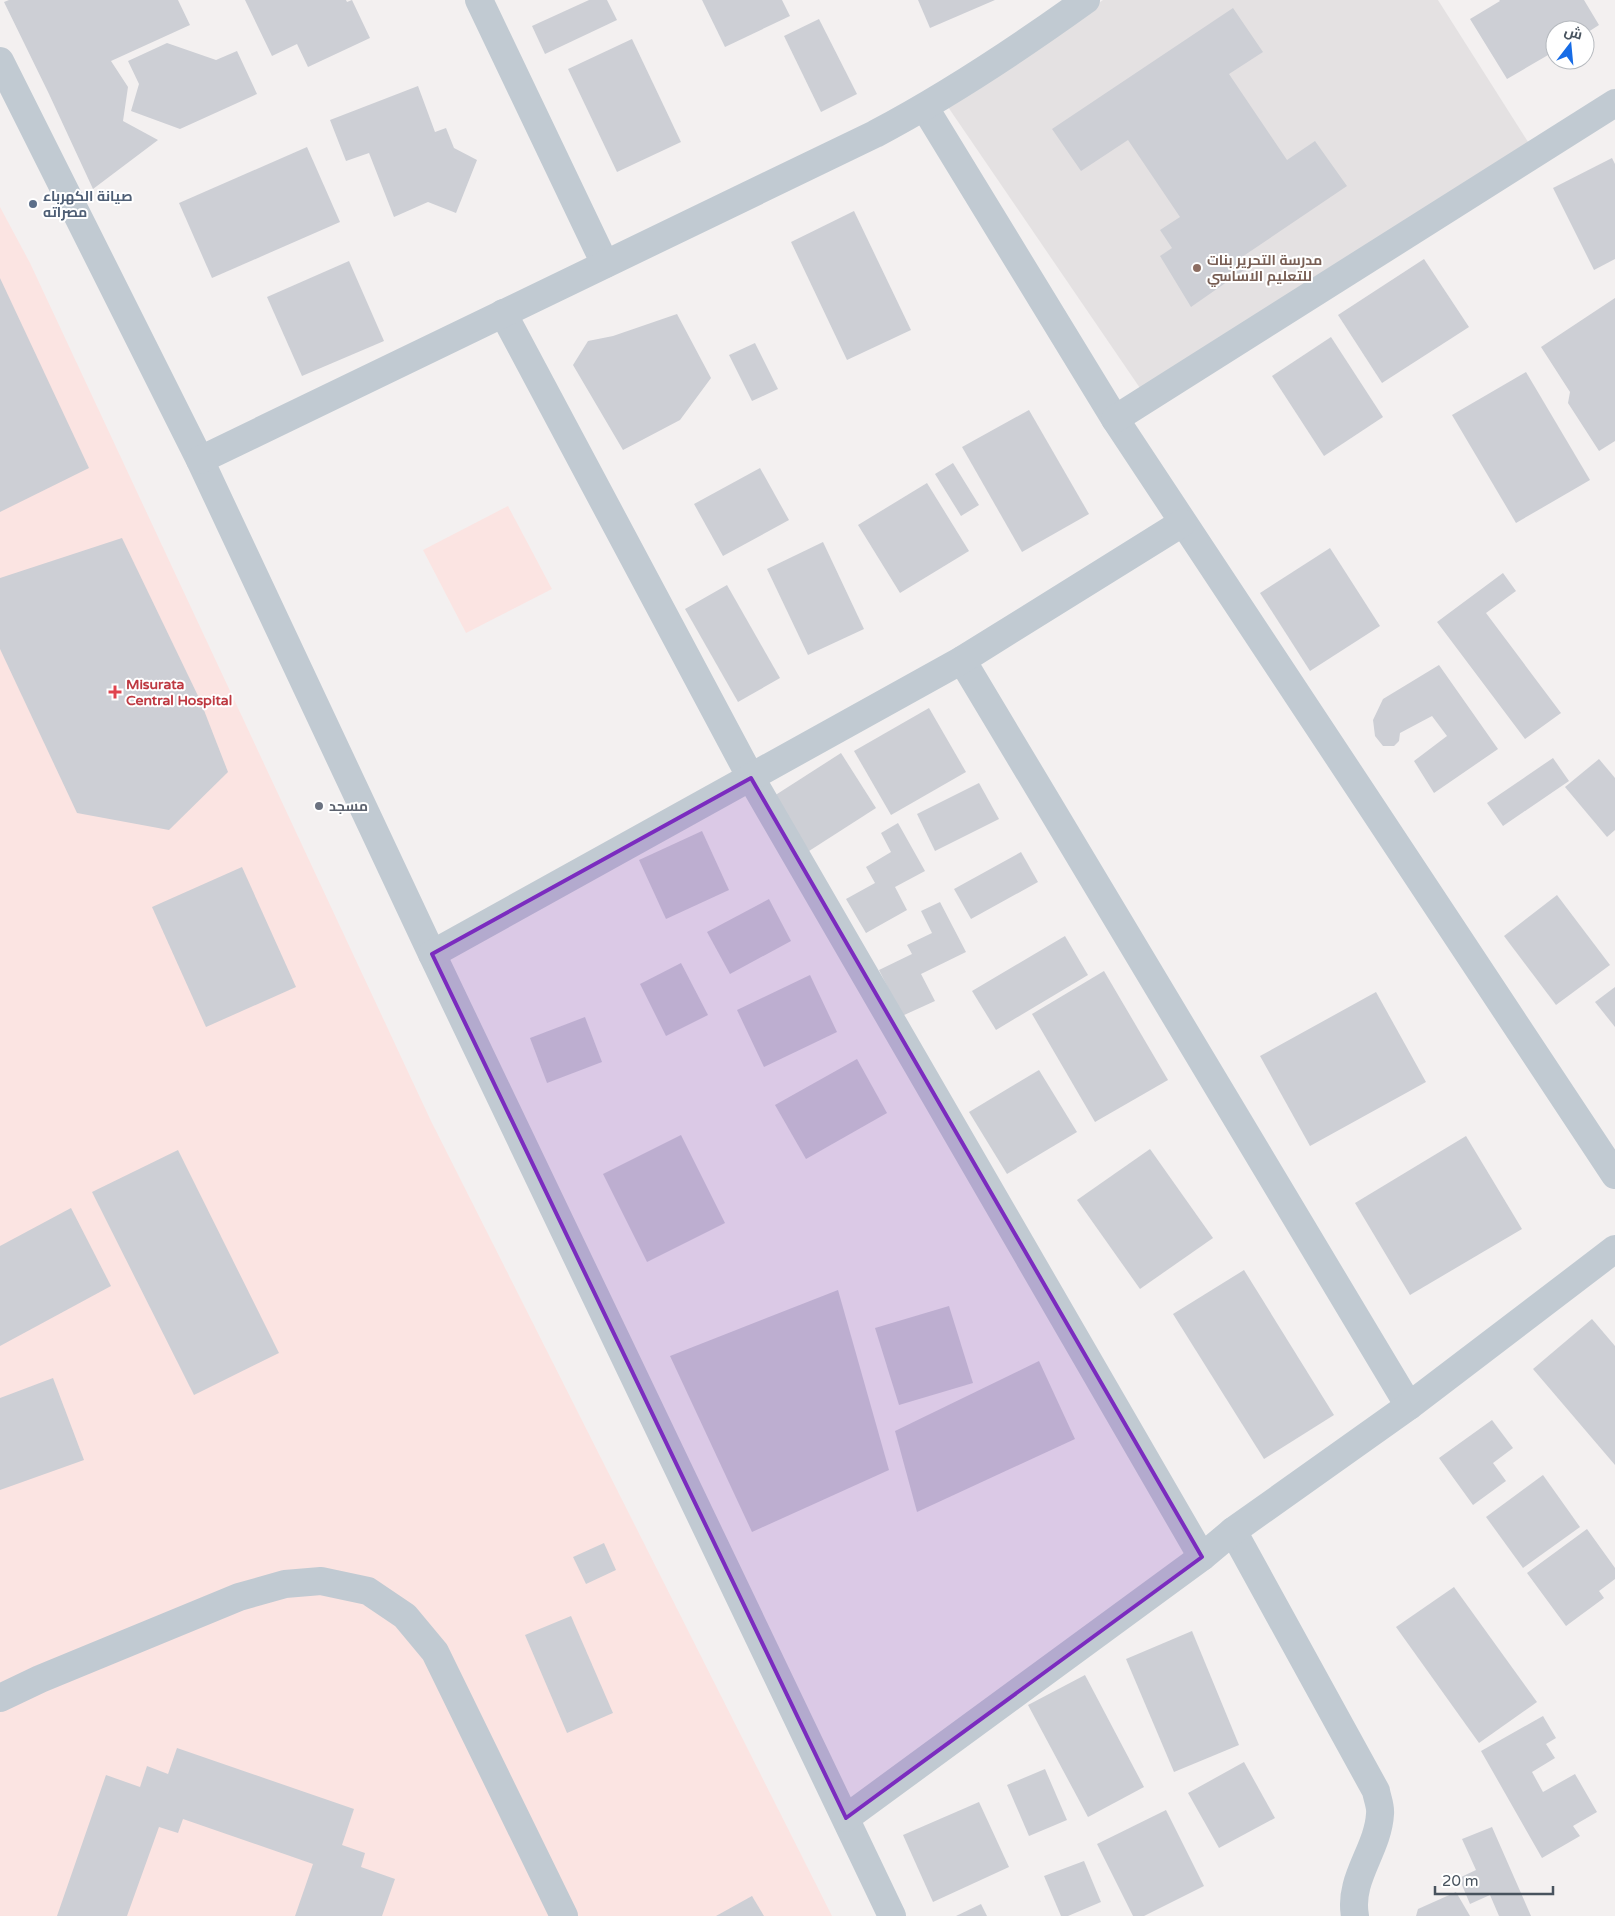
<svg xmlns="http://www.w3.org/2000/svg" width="1615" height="1916" font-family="'Varela Round',Cairo,sans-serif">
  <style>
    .education { fill: #e4e1e2 }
    .medical { fill: #fbe4e2 }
    .building { fill: #cdcfd5 }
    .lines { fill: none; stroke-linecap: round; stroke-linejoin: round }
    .minor { stroke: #c1cad2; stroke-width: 28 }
    .marked { fill: #7b2cbf; fill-opacity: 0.2; stroke: #7b2cbf; stroke-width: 4; stroke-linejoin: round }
    .service-dot { fill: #5c6f8a; stroke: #fff; stroke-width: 2 }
    .education-dot { fill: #8d6e63; stroke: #fff; stroke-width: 2 }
    .health-dot { fill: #e0444e; stroke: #fff; stroke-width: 2 }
    .worship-dot { fill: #6b7280; stroke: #fff; stroke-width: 2 }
    .labels { text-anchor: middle; stroke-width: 4; stroke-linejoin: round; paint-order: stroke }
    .service-label { font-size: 14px; font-weight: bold; fill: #4e5e75; stroke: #fff; text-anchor: start }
    .education-label { font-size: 14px; font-weight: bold; fill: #785e54; stroke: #fff; text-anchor: start }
    .health-label { font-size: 14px; font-weight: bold; fill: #be3a42; stroke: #fff; text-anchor: start }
    .worship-label { font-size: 14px; font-weight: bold; fill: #5b616d; stroke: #fff; text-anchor: start }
  </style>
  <rect width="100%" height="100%" fill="#f3f0f0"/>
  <!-- education -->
  <path class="education" d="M 1103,0 L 1438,0 L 1530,145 L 1142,391 L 948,107 Z"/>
  <!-- medical -->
  <g class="medical">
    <path d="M 0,207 L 30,263 L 431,1121 L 832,1916 L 0,1916 Z"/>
    <path d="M 508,506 L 552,589 L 466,633 L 423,550 Z"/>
  </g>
  <!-- building -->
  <g class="building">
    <path d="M 9,0 L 178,0 L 190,25 L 111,61 L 128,87 L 123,121 L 158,140 L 93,189 L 49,94 L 4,2 Z"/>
    <path d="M 245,0 L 346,0 L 347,2 L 352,0 L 370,38 L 308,67 L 297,44 L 272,56 Z"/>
    <path d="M 589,0 L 607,0 L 617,20 L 545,54 L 532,26 Z"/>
    <path d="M 702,0 L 782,0 L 790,16 L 725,47 Z"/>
    <path d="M 918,0 L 995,0 L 930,28 Z"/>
    <path d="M 1499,0 L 1584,0 L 1599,25 L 1585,34 L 1585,30 L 1555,30 L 1555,51 L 1507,79 L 1470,19 L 1500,1 Z"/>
    <path d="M 1233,8 L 1263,52 L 1229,74 L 1287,160 L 1315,141 L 1347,186 L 1239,259 L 1244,270 L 1191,307 L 1160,256 L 1172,248 L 1160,230 L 1180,217 L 1128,140 L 1081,171 L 1052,129 Z"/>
    <path d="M 819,19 L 857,94 L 821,112 L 784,36 Z"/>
    <path d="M 632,39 L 681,142 L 617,172 L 568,69 Z"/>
    <path d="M 167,43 L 216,60 L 237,51 L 257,94 L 180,129 L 131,111 L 139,84 L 128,61 Z"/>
    <path d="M 418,86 L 435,132 L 446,128 L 454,148 L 477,160 L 456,213 L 428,202 L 394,217 L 369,153 L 346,161 L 330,120 Z"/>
    <path d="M 307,147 L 340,222 L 212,278 L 179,203 Z"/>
    <path d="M 1612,158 L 1615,164 L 1615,259 L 1594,270 L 1553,188 Z"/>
    <path d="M 854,211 L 911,330 L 847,360 L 791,242 Z"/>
    <path d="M 1424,259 L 1469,327 L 1382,383 L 1338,315 Z"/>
    <path d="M 349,261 L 384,341 L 302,376 L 267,297 Z"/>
    <path d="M 0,278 L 89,468 L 0,512 Z"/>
    <path d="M 1615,298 L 1615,441 L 1599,451 L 1568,403 L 1570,392 L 1541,347 Z"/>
    <path d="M 677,314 L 711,378 L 680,420 L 623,450 L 573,365 L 588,341 L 613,336 Z"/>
    <path d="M 1331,337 L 1383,417 L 1324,456 L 1272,376 Z"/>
    <path d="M 755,343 L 778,389 L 752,401 L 729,355 Z"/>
    <path d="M 1526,372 L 1590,480 L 1516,523 L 1452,415 Z"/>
    <path d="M 1029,410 L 1089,514 L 1022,552 L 962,447 Z"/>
    <path d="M 953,463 L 979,505 L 961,516 L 935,474 Z"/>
    <path d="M 760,468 L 789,520 L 723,556 L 694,504 Z"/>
    <path d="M 927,483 L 969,551 L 900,593 L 858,525 Z"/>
    <path d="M 122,538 L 200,700 L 228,772 L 169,830 L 77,813 L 0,649 L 0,578 Z"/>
    <path d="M 823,542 L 864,629 L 808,655 L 767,569 Z"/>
    <path d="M 1330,548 L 1380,626 L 1310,671 L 1260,593 Z"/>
    <path d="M 1503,573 L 1516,591 L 1486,613 L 1561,713 L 1525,739 L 1437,622 Z"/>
    <path d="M 727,585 L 780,678 L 738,702 L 685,609 Z"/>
    <path d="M 1439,665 L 1498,749 L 1434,793 L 1414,761 L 1447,736 L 1432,716 L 1400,733 L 1399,741 L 1394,746 L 1383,746 L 1375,736 L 1373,720 L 1383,699 Z"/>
    <path d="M 929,708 L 966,772 L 891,815 L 854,751 Z"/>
    <path d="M 841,753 L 876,808 L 809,851 L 774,796 Z"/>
    <path d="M 1553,758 L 1569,781 L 1503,826 L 1487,803 Z"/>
    <path d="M 1599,759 L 1615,778 L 1615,830 L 1607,837 L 1565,787 Z"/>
    <path d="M 979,783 L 999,819 L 935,851 L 917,814 Z"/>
    <path d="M 898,823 L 925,871 L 895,887 L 907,910 L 866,933 L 846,899 L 875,883 L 866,867 L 891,852 L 881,833 Z"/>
    <path d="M 702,831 L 729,890 L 666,919 L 639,860 Z"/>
    <path d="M 1021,852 L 1038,882 L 971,919 L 954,889 Z"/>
    <path d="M 242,867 L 296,987 L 206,1027 L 152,907 Z"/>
    <path d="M 1557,895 L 1610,965 L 1556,1005 L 1504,936 Z"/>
    <path d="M 769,899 L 791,941 L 730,974 L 707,932 Z"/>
    <path d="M 940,902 L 966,952 L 921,974 L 935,1001 L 902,1016 L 879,970 L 912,954 L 907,945 L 932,933 L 921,911 Z"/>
    <path d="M 1065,936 L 1088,975 L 996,1030 L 972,991 Z"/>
    <path d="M 681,963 L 708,1015 L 666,1036 L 640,984 Z"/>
    <path d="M 1104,971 L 1168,1080 L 1095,1122 L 1032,1014 Z"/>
    <path d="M 810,975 L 837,1032 L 764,1067 L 737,1010 Z"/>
    <path d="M 1615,987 L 1615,1027 L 1595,1002 Z"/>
    <path d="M 1376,992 L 1426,1082 L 1310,1146 L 1260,1056 Z"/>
    <path d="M 585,1017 L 602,1062 L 547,1083 L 530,1038 Z"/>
    <path d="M 857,1059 L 887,1113 L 806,1159 L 775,1105 Z"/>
    <path d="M 1039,1070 L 1077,1132 L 1007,1174 L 969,1112 Z"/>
    <path d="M 681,1135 L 725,1223 L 647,1262 L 603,1174 Z"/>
    <path d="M 1466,1136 L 1522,1229 L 1410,1295 L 1355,1203 Z"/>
    <path d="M 1150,1149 L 1213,1238 L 1140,1289 L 1077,1200 Z"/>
    <path d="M 178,1150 L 279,1353 L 194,1395 L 92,1192 Z"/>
    <path d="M 71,1208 L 111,1286 L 0,1346 L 0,1246 Z"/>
    <path d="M 1244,1270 L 1334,1415 L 1264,1459 L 1173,1314 Z"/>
    <path d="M 838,1290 L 889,1470 L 752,1532 L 670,1356 Z"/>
    <path d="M 949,1306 L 973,1383 L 899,1405 L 875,1328 Z"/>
    <path d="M 1592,1319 L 1615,1346 L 1615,1465 L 1533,1369 Z"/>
    <path d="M 1039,1361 L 1075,1439 L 917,1512 L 895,1431 Z"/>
    <path d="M 53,1378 L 84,1460 L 0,1490 L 0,1398 Z"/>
    <path d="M 1492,1420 L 1513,1448 L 1493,1463 L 1506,1481 L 1473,1505 L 1439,1458 Z"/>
    <path d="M 1543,1475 L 1580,1527 L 1523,1568 L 1486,1517 Z"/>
    <path d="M 1587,1529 L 1615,1568 L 1615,1579 L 1599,1591 L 1604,1598 L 1566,1626 L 1527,1573 Z"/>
    <path d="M 604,1543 L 616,1570 L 586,1584 L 573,1557 Z"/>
    <path d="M 1454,1587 L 1537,1702 L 1479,1743 L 1396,1627 Z"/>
    <path d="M 571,1616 L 613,1713 L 567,1733 L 525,1635 Z"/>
    <path d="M 1192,1631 L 1239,1745 L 1174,1772 L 1126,1659 Z"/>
    <path d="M 1085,1675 L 1144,1787 L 1088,1817 L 1028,1705 Z"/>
    <path d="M 1543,1716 L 1556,1738 L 1546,1744 L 1555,1758 L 1532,1772 L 1543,1792 L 1575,1774 L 1597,1812 L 1573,1826 L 1580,1836 L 1542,1858 L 1481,1751 Z"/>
    <path d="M 177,1748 L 354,1809 L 342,1845 L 365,1853 L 361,1867 L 395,1879 L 382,1916 L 295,1916 L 313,1864 L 183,1819 L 178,1833 L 159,1827 L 127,1916 L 57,1916 L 106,1775 L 140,1787 L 147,1766 L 168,1774 Z"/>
    <path d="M 1244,1762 L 1275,1818 L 1219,1848 L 1188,1793 Z"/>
    <path d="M 1045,1769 L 1067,1820 L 1029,1836 L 1007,1785 Z"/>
    <path d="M 979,1802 L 1009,1867 L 933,1902 L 903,1835 Z"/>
    <path d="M 1166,1810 L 1204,1886 L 1144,1916 L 1133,1916 L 1097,1844 Z"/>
    <path d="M 1492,1827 L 1531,1916 L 1499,1916 L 1490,1895 L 1470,1904 L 1459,1878 L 1476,1870 L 1462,1839 Z"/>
    <path d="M 1084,1861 L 1101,1902 L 1068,1916 L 1061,1916 L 1044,1876 Z"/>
    <path d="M 1456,1892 L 1470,1916 L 1416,1916 L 1418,1909 Z"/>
    <path d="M 752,1896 L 764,1916 L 716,1916 Z"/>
    <path d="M 981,1904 L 987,1916 L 956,1916 Z"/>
  </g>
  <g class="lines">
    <!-- minor -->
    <g class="minor">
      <path d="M 479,0 L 605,264"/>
      <path d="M 0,61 L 200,460 L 432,954 L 892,1916"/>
      <path d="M 925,108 L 1115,419 L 1615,1175"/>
      <path d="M 503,313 L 751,778 L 1202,1557"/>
      <path d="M 1115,419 L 1615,103"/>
      <path d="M 200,460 L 875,134 C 949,95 1018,49 1086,0"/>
      <path d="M 962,660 L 1409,1406"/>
      <path d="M 432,954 L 962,660 L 1182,523"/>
      <path d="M 1233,1531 L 1376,1791 C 1377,1798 1381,1806 1380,1814 C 1378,1850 1348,1879 1355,1916"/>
      <path d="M 0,1698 L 40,1679 L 239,1597 L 285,1584 L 321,1581 L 368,1591 L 405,1616 L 435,1652 L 564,1916"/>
      <path d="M 846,1818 L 1202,1557 L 1233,1531 L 1409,1406 L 1615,1249"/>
    </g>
  </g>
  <!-- marked area -->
  <path class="marked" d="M 751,778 L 1202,1557 L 846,1818 L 432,954 Z"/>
  <!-- markers -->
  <circle class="service-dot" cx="33" cy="204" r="5"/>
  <circle class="education-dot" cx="1197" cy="268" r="5"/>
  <path class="health-dot" d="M112.5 684.5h5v5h5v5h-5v5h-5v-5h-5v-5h5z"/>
  <circle class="worship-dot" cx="319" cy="806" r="5"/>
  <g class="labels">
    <!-- service labels -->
    <g class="service-label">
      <text x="43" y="201">صيانة الكهرباء<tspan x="43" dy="16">مصراته</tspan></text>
    </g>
    <!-- education labels -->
    <g class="education-label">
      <text x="1207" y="265">مدرسة التحرير بنات<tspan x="1207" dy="16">للتعليم الاساسي</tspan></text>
    </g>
    <!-- health labels -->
    <g class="health-label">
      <text x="126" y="689">Misurata<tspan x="126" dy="16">Central Hospital</tspan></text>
    </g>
    <!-- worship labels -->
    <g class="worship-label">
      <text x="329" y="811">مسجد</text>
    </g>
  </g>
  <!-- north arrow -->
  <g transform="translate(1570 45) rotate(16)"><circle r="24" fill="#ffffff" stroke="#b6babf"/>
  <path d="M0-4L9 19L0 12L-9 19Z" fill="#176ce6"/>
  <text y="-8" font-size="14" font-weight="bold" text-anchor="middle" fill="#48535e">ش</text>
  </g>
  <!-- scale -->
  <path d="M1435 1886v8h118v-8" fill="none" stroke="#48535e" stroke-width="2.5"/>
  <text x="1442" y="1886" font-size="15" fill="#48535e" stroke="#ffffff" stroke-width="4" paint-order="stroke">20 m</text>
</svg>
